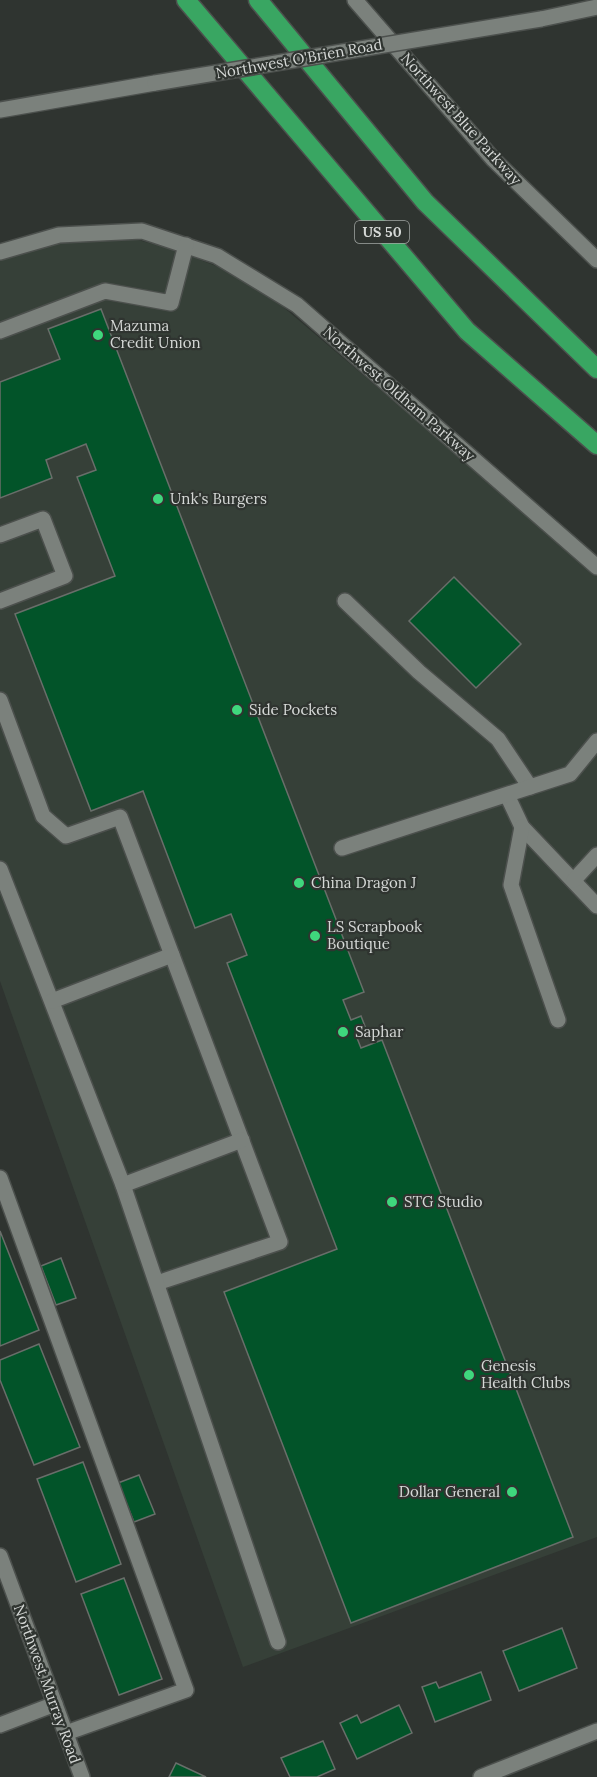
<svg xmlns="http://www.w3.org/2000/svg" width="597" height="1777" font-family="Lora,serif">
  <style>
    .built { fill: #364038 }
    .building { fill: #025429; stroke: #696e6a; stroke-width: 1.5 }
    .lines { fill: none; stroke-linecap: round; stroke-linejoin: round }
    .minor-casing { stroke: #4c504d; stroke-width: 18 }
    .highway-casing { stroke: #4c504d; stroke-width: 21 }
    .minor { stroke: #7b817c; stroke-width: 15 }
    .highway { stroke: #39a662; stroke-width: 18 }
    .minor-bridge-casing { stroke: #4c504d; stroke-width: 18; stroke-linecap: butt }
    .minor-bridge { stroke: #7b817c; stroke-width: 15 }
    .poi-dot { fill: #3fd77d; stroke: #2f3430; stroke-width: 2 }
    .labels { text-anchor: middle; stroke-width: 4.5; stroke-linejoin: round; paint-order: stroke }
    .shield { fill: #2f3430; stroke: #a3a7a4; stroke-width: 1.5 }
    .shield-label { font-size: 14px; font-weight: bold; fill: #d5d8d6 }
    .street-label { font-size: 15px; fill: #d5d8d6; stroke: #2f3430 }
    .poi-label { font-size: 15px; fill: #d5d8d6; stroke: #2f3430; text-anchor: start }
  </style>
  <rect width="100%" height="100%" fill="#2f3430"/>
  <!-- built -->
  <path class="built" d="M 107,232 L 172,249 L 221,268 L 282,306 L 597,574 L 597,1537 L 243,1667 L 0,981 L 0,258 L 27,248 Z"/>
  <!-- building -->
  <g class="building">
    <path d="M 101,309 L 364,992 L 343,1000 L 351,1020 L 361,1016 L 368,1034 L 357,1038 L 361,1048 L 382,1040 L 573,1537 L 351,1623 L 224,1292 L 337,1249 L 227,963 L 247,955 L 231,914 L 195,928 L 143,791 L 91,811 L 15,614 L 115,576 L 77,477 L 96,470 L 86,444 L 46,460 L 52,478 L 0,498 L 0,382 L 60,359 L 48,329 Z"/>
    <path d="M 454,577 L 521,644 L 476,688 L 409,621 Z"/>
    <path d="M 0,1231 L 39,1330 L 0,1346 Z"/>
    <path d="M 61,1258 L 76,1298 L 56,1305 L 41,1266 Z"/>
    <path d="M 39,1344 L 80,1447 L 34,1465 L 0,1380 L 0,1360 Z"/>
    <path d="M 83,1462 L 121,1564 L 76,1582 L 37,1479 Z"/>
    <path d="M 139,1475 L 155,1514 L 134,1522 L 118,1483 Z"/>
    <path d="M 124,1578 L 162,1679 L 119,1695 L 81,1594 Z"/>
    <path d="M 562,1628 L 577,1668 L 519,1691 L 503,1651 Z"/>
    <path d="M 481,1672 L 491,1700 L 435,1722 L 422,1687 L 436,1682 L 439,1688 Z"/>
    <path d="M 399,1705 L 412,1733 L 357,1759 L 340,1723 L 357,1715 L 361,1723 Z"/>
    <path d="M 323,1741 L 335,1769 L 317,1777 L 290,1777 L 281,1758 Z"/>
    <path d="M 176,1763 L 206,1777 L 169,1777 Z"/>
  </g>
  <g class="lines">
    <!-- minor casing -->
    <g class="minor-casing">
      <g id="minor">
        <path d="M 355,0 L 493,159 L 597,260"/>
        <path d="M 541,19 L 597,7"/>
        <path d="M 0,110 L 155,83"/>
        <path d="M 0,252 L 59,235 L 142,231 L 217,256 L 297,305 L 597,567"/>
        <path d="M 0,331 L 105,291 L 171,303 L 186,245"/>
        <path d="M 0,535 L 43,519 L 65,576 L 0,601"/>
        <path d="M 345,601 L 419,672 L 498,739 L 530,787"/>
        <path d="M 0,700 L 43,816 L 66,836 L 120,817 L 280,1242 L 157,1283"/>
        <path d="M 507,795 L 522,827 L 597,906"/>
        <path d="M 522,827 L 511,885 L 558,1020"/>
        <path d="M 342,848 L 570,774 L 597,741"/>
        <path d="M 0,869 L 123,1185 L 278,1642"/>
        <path d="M 574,880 L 597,855"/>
        <path d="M 52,1001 L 172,955"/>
        <path d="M 0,1178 L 186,1690 L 66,1733"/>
        <path d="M 123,1185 L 242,1140"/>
        <path d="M 0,1556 L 82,1777"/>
        <path d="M 0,1725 L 55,1704"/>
        <path d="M 481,1777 L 597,1731"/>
      </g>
    </g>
    <!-- highway casing -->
    <g class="highway-casing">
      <g id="highway">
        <path d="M 186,0 L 467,331 L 597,445"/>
        <path d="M 258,0 L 425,202 L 597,369"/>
      </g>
    </g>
    <!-- minor -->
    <use href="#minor" class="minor"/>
    <!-- highway -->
    <use href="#highway" class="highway"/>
    <!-- minor-bridge casing -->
    <g class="minor-bridge-casing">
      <path id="minor-bridge" d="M 155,83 L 541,19"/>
    </g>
    <!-- minor-bridge -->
    <use href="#minor-bridge" class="minor-bridge"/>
  </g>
  <!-- markers -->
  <g class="poi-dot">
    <circle cx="98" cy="335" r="6"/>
    <circle cx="158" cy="499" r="6"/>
    <circle cx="237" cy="710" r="6"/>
    <circle cx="299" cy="883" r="6"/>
    <circle cx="315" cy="936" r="6"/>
    <circle cx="343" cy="1032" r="6"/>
    <circle cx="392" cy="1202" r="6"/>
    <circle cx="469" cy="1375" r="6"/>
    <circle cx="512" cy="1492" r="6"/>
  </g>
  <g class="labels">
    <!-- shield labels -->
    <rect class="shield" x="355" y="221" width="54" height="22" rx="4.5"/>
    <g class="shield-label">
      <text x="382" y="237">US 50</text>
    </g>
    <!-- street labels -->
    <g class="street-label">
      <text transform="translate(299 59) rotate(-10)" y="5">Northwest O'Brien Road</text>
      <text transform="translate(461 119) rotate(48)" y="5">Northwest Blue Parkway</text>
      <text transform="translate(399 394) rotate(41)" y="5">Northwest Oldham Parkway</text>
      <text transform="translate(47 1684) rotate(70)" y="5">Northwest Murray Road</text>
    </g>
    <!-- poi labels -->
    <g class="poi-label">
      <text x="110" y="331">Mazuma<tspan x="110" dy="17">Credit Union</tspan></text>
      <text x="170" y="504">Unk's Burgers</text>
      <text x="249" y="715">Side Pockets</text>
      <text x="311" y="888">China Dragon J</text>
      <text x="327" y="932">LS Scrapbook<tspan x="327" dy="17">Boutique</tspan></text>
      <text x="355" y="1037">Saphar</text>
      <text x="404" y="1207">STG Studio</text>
      <text x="481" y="1371">Genesis<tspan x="481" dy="17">Health Clubs</tspan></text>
      <text x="500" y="1497" text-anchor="end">Dollar General</text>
    </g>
  </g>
</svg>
